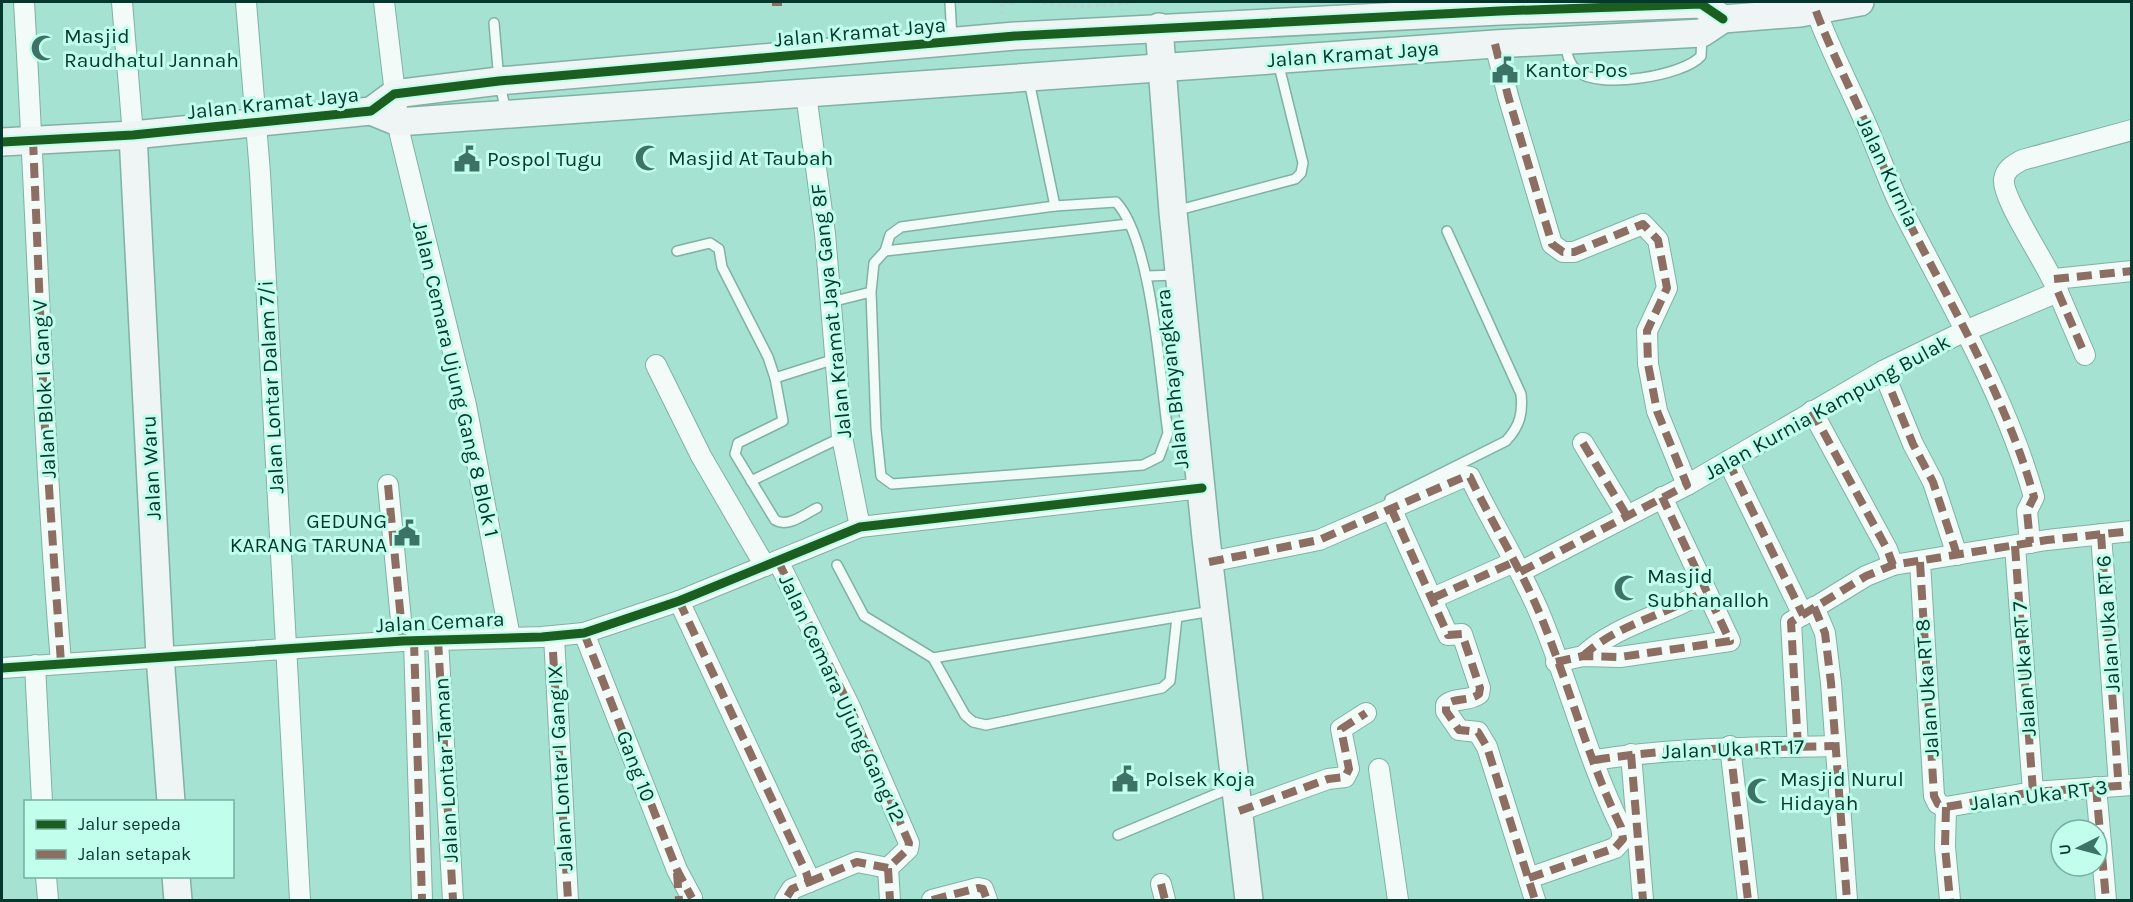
<svg xmlns="http://www.w3.org/2000/svg" width="2133" height="902" font-family="Karla,sans-serif">
  <style>
    .lines { fill: none; stroke-linecap: round; stroke-linejoin: round }
    .lane-casing { stroke: #80b1a4; stroke-width: 12 }
    .street-casing { stroke: #80b1a4; stroke-width: 22 }
    .secondary-casing { stroke: #80b1a4; stroke-width: 30 }
    .path { stroke: #bdd0cb; stroke-width: 3; stroke-dasharray: 3 4.5; stroke-linecap: butt }
    .lane { stroke: #f2fbf8; stroke-width: 9 }
    .street { stroke: #f2fbf8; stroke-width: 20 }
    .secondary { stroke: #eff5f4; stroke-width: 27 }
    .quiet { stroke: #8d6e63; stroke-width: 8; stroke-dasharray: 15 8; stroke-linecap: butt }
    .cycleway-casing { stroke: #c1feec; stroke-width: 13 }
    .cycleway { stroke: #1b5e20; stroke-width: 9 }
    .labels { text-anchor: middle; stroke-width: 6; stroke-linejoin: round; paint-order: stroke }
    .street-label { font-size: 21px; fill: #04372d; stroke: #c1feec }
    .poi-label { font-size: 21px; fill: #04372d; stroke: #c1feec; text-anchor: start }
  </style>
  <rect width="100%" height="100%" fill="#a6e2d1"/>
  <g class="lines">
    <!-- lane casing -->
    <g class="lane-casing">
      <g id="lane">
        <path d="M 950,2 L 952,39"/>
        <path d="M 494,23 L 499,81 L 506,111"/>
        <path d="M 1565,42 C 1567,53 1568,63 1577,71 C 1597,90 1684,76 1701,56 L 1702,37"/>
        <path d="M 1029,81 L 1055,206"/>
        <path d="M 1175,211 L 1295,179 L 1301,173 L 1303,163 L 1278,62"/>
        <path d="M 677,251 L 710,243 L 719,249 L 722,267 L 768,357 L 775,378 L 783,421 L 738,443 L 735,454 L 775,520 C 788,528 805,514 817,508"/>
        <path d="M 885,251 L 1129,224"/>
        <path d="M 1147,276 L 1177,275"/>
        <path d="M 831,302 L 871,292 L 874,263 L 885,251 L 890,235 L 901,227 L 1055,206 L 1116,202 C 1152,240 1160,378 1168,433 L 1159,457 L 1143,465 L 892,484 L 881,476 L 876,428 L 871,292"/>
        <path d="M 775,378 L 835,359"/>
        <path d="M 751,481 L 842,437"/>
        <path d="M 1390,499 L 1506,441 C 1520,426 1523,413 1521,394 L 1447,231"/>
        <path d="M 837,565 L 864,616 L 933,658 L 965,715 L 973,722 L 986,725 L 1162,688 L 1170,681 L 1177,617"/>
        <path d="M 933,658 L 1212,611"/>
        <path d="M 1118,835 L 1233,787"/>
      </g>
    </g>
    <!-- street casing -->
    <g class="street-casing">
      <g id="street">
        <path d="M 24,2 C 37,222 43,443 61,663"/>
        <path d="M 122,2 L 133,135"/>
        <path d="M 246,2 L 260,173 L 300,900"/>
        <path d="M 384,2 L 400,135 L 466,405 L 510,637"/>
        <path d="M 1816,11 C 1831,52 1852,91 1869,131 C 1880,156 1889,183 1901,207 C 1949,302 2005,394 2034,497 L 2027,511 L 2030,543"/>
        <path d="M 1495,44 L 1508,96 L 1552,244 L 1563,252 L 1574,252 L 1643,224 L 1658,240 L 1667,288 L 1647,331 L 1648,364 L 1657,411 L 1687,485"/>
        <path d="M 806,94 L 825,234 L 842,437 L 860,527"/>
        <path d="M 2054,279 L 2132,271"/>
        <path d="M 2058,292 L 2085,355"/>
        <path d="M 656,365 L 701,456 L 765,566"/>
        <path d="M 1883,371 L 1913,444 L 1933,482 L 1957,555"/>
        <path d="M 1812,411 L 1887,549 L 1893,565"/>
        <path d="M 1583,443 L 1627,516"/>
        <path d="M 1728,461 L 1803,615"/>
        <path d="M 388,485 L 403,641"/>
        <path d="M 1391,508 L 1448,635 L 1462,634 L 1480,688 L 1479,694 C 1469,702 1454,697 1446,705 L 1446,711 L 1459,730 L 1478,732 L 1487,747 L 1535,900"/>
        <path d="M 2101,534 L 2119,785"/>
        <path d="M 2015,546 L 2033,792"/>
        <path d="M 778,561 L 850,707 L 909,843 L 908,849 L 888,868 L 890,900"/>
        <path d="M 1209,562 L 1319,540 L 1466,476 L 1470,477 C 1492,523 1519,565 1539,612 C 1569,683 1587,758 1621,827 L 1623,839 L 1615,848 L 1529,878"/>
        <path d="M 1920,562 L 1934,796 L 1938,804 L 1946,807 L 2033,792 L 2132,785"/>
        <path d="M 1520,572 L 1687,485 L 1883,371 L 1965,331 L 2058,292 C 2049,266 2001,199 2004,179 C 2006,168 2014,165 2022,160 L 2132,130"/>
        <path d="M 1433,598 L 1514,562"/>
        <path d="M 679,601 L 806,872 L 809,882 L 792,889 L 785,900"/>
        <path d="M 1814,607 L 1825,633 L 1831,683 L 1847,900"/>
        <path d="M 584,633 L 677,870 L 692,898"/>
        <path d="M 554,636 L 568,900"/>
        <path d="M 438,640 L 453,900"/>
        <path d="M 414,641 L 422,900"/>
        <path d="M 1583,656 C 1617,624 1665,616 1705,591"/>
        <path d="M 1556,662 L 1583,656 L 1620,657 L 1730,641 L 1662,497"/>
        <path d="M 35,665 L 42,802"/>
        <path d="M 2,668 L 403,641 L 542,637 L 584,633 L 679,601 L 860,527 L 1202,488"/>
        <path d="M 1730,746 L 1748,900"/>
        <path d="M 1798,747 L 1791,622 L 1866,576 L 1893,565 L 2047,540 L 2132,531"/>
        <path d="M 1631,754 L 1643,900"/>
        <path d="M 1595,760 C 1675,747 1753,748 1834,746"/>
        <path d="M 1379,769 L 1398,900"/>
        <path d="M 2096,787 L 2106,900"/>
        <path d="M 1946,807 L 1945,847 L 1950,900"/>
        <path d="M 1239,811 L 1328,779 L 1345,777 L 1349,769 L 1341,729 L 1366,713"/>
        <path d="M 46,876 L 48,900"/>
        <path d="M 809,882 L 857,862 L 888,868"/>
        <path d="M 1161,884 L 1165,900"/>
        <path d="M 932,900 L 978,888 L 983,889 L 987,900"/>
      </g>
    </g>
    <!-- secondary casing -->
    <g class="secondary-casing">
      <g id="secondary">
        <path d="M 1159,27 L 1173,212 L 1206,538 L 1249,900"/>
        <path d="M 371,111 L 398,122 L 1495,44 L 1702,33 L 1723,19 L 1800,13 L 1860,2"/>
        <path d="M 133,135 L 160,656 L 171,802"/>
        <path d="M 2,142 L 133,135 L 371,111 L 394,94 L 499,81 L 1015,36 L 1500,11 L 1701,4 L 1723,19"/>
        <path d="M 176,876 L 178,900"/>
      </g>
    </g>
    <!-- path -->
    <g class="path">
      <path d="M 996,2 L 1014,4 L 1017,2"/>
      <path d="M 1036,2 C 1070,8 1102,7 1137,2"/>
      <path d="M 1002,14 L 1002,4"/>
    </g>
    <!-- lane -->
    <use href="#lane" class="lane"/>
    <!-- street -->
    <use href="#street" class="street"/>
    <!-- secondary -->
    <use href="#secondary" class="secondary"/>
    <!-- quiet -->
    <g class="quiet">
      <path d="M 772,2 L 782,2"/>
      <path d="M 1816,11 C 1831,52 1852,91 1869,131 C 1880,156 1889,183 1901,207 C 1949,302 2005,394 2034,497 L 2027,511 L 2030,543"/>
      <path d="M 1495,44 L 1508,96 L 1552,244 L 1563,252 L 1574,252 L 1643,224 L 1658,240 L 1667,288 L 1647,331 L 1648,364 L 1657,411 L 1687,485 L 1520,572"/>
      <path d="M 33,140 L 45,429 L 61,663"/>
      <path d="M 2054,279 L 2132,271"/>
      <path d="M 2058,292 L 2085,355"/>
      <path d="M 1883,371 L 1913,444 L 1933,482 L 1957,555"/>
      <path d="M 1812,411 L 1887,549 L 1893,565"/>
      <path d="M 1583,443 L 1627,516"/>
      <path d="M 1728,461 L 1803,615"/>
      <path d="M 388,485 L 403,641"/>
      <path d="M 1391,508 L 1448,635 L 1462,634 L 1480,688 L 1479,694 C 1469,702 1454,697 1446,705 L 1446,711 L 1459,730 L 1478,732 L 1487,747 L 1535,900"/>
      <path d="M 2101,534 L 2118,777"/>
      <path d="M 2015,546 L 2033,792"/>
      <path d="M 778,561 L 850,707 L 909,843 L 908,849 L 888,868 L 890,900"/>
      <path d="M 1209,562 L 1319,540 L 1466,476 L 1470,477 C 1492,523 1519,565 1539,612 C 1569,683 1587,758 1621,827 L 1623,839 L 1615,848 L 1529,878"/>
      <path d="M 1920,562 L 1934,796 L 1938,804 L 1946,807 L 2033,792 L 2132,785"/>
      <path d="M 1433,598 L 1514,562"/>
      <path d="M 679,601 L 806,872 L 809,882 L 792,889 L 785,900"/>
      <path d="M 1814,607 L 1825,633 L 1831,683 L 1847,900"/>
      <path d="M 584,633 L 677,870 L 692,898"/>
      <path d="M 438,640 L 453,900"/>
      <path d="M 414,641 L 422,900"/>
      <path d="M 553,652 L 568,900"/>
      <path d="M 1583,656 C 1617,624 1665,616 1705,591"/>
      <path d="M 1556,662 L 1583,656 L 1620,657 L 1730,641 L 1662,497"/>
      <path d="M 1730,746 L 1748,900"/>
      <path d="M 1798,747 L 1791,622 L 1866,576 L 1893,565 L 2047,540 L 2132,531"/>
      <path d="M 1631,754 L 1643,900"/>
      <path d="M 1595,760 C 1675,747 1753,748 1834,746"/>
      <path d="M 2096,787 L 2106,900"/>
      <path d="M 1946,807 L 1945,847 L 1950,900"/>
      <path d="M 1239,811 L 1328,779 L 1345,777 L 1349,769 L 1341,729 L 1366,713"/>
      <path d="M 677,873 L 679,900"/>
      <path d="M 809,882 L 857,862 L 888,868"/>
      <path d="M 1161,884 L 1165,900"/>
      <path d="M 932,900 L 978,888 L 983,889 L 987,900"/>
    </g>
    <!-- cycleway casing -->
    <g class="cycleway-casing">
      <g id="cycleway">
        <path d="M 2,142 L 133,135 L 371,111 L 394,94 L 499,81 L 1015,36 L 1500,11 L 1701,4 L 1723,19"/>
        <path d="M 2,668 L 403,641 L 542,637 L 584,633 L 679,601 L 860,527 L 1202,488"/>
      </g>
    </g>
    <!-- cycleway -->
    <use href="#cycleway" class="cycleway"/>
  </g>
  <!-- icons -->
  <defs>
    <g id="mosque-bare" transform="scale(2.07)"><path d="M3.5-4.9A6 6 0 1 0 3.5 4.9A5 5 0 1 1 3.5-4.9Z" fill="#3d7366" stroke="#c1feec" stroke-width="2.5" paint-order="stroke"/></g>
    <g id="civic-bare" transform="scale(2.07)"><path d="M-.6-6.5H3V-4.5H.6V-3L4-1V1h2V6H-6V1h2V-1L-.6-3ZM-1.2 2.5V6h2.4V2.5Z" fill="#3d7366" stroke="#c1feec" stroke-width="2.5" paint-order="stroke"/></g>
  </defs>
  <g fill-rule="evenodd">
    <use href="#mosque-bare" x="44" y="48"/>
    <use href="#civic-bare" x="1505" y="70"/>
    <use href="#mosque-bare" x="648" y="158"/>
    <use href="#civic-bare" x="467" y="159"/>
    <use href="#civic-bare" x="407" y="533"/>
    <use href="#mosque-bare" x="1627" y="588"/>
    <use href="#civic-bare" x="1125" y="779"/>
    <use href="#mosque-bare" x="1760" y="791"/>
  </g>
  <g class="labels">
    <!-- street labels -->
    <g class="street-label">
      <text transform="translate(860 32) rotate(-5)" y="7">Jalan Kramat Jaya</text>
      <text transform="translate(1353 54) rotate(-4)" y="7">Jalan Kramat Jaya</text>
      <text transform="translate(273 103) rotate(-6)" y="7">Jalan Kramat Jaya</text>
      <text transform="translate(1888 172) rotate(65)" y="7">Jalan Kurnia</text>
      <text transform="translate(831 311) rotate(-96)" y="7">Jalan Kramat Jaya Gang 8F</text>
      <text transform="translate(456 379) rotate(77)" y="7">Jalan Cemara Ujung Gang 8 Blok 1</text>
      <text transform="translate(1172 379) rotate(-96)" y="7">Jalan Bhayangkara</text>
      <text transform="translate(271 387) rotate(-93)" y="7">Jalan Lontar Dalam 7/i</text>
      <text transform="translate(44 389) rotate(-93)" y="7">Jalan Blok I Gang V</text>
      <text transform="translate(1827 407) rotate(-29)" y="7">Jalan Kurnia Kampung Bulak</text>
      <text transform="translate(151 468) rotate(-93)" y="7">Jalan Waru</text>
      <text transform="translate(440 622) rotate(-3)" y="7">Jalan Cemara</text>
      <text transform="translate(2108 624) rotate(-94)" y="7">Jalan Uka RT 6</text>
      <text transform="translate(2024 669) rotate(-94)" y="7">Jalan Uka RT 7</text>
      <text transform="translate(1927 688) rotate(-94)" y="7">Jalan Uka RT 8</text>
      <text transform="translate(842 698) rotate(65)" y="7">Jalan Cemara Ujung Gang 12</text>
      <text transform="translate(1733 749) rotate(-2)" y="7">Jalan Uka RT 17</text>
      <text transform="translate(636 766) rotate(69)" y="7">Gang 10</text>
      <text transform="translate(560 768) rotate(-93)" y="7">Jalan Lontar I Gang IX</text>
      <text transform="translate(446 770) rotate(-93)" y="7">Jalan Lontar Taman</text>
      <text transform="translate(2039 795) rotate(-7)" y="7">Jalan Uka RT 3</text>
    </g>
    <!-- poi labels -->
    <g class="poi-label">
      <text x="64" y="43">Masjid<tspan x="64" dy="24">Raudhatul Jannah</tspan></text>
      <text x="1525" y="77">Kantor Pos</text>
      <text x="668" y="165">Masjid At Taubah</text>
      <text x="487" y="166">Pospol Tugu</text>
      <text x="387" y="528" text-anchor="end">GEDUNG<tspan x="387" dy="24">KARANG TARUNA</tspan></text>
      <text x="1647" y="583">Masjid<tspan x="1647" dy="24">Subhanalloh</tspan></text>
      <text x="1145" y="786">Polsek Koja</text>
      <text x="1780" y="786">Masjid Nurul<tspan x="1780" dy="24">Hidayah</tspan></text>
    </g>
  </g>
  <!-- border -->
  <rect width="2133" height="902" fill="none" stroke="#04372d" stroke-width="6"/>
  <!-- legend -->
  <rect x="24" y="800" width="210" height="78" fill="#c1feec" stroke="#75aea0" stroke-width="1.5"/>
  <rect x="36" y="820" width="30" height="9" fill="#1b5e20" stroke="#75aea0" stroke-width="1.5"/>
  <text x="78" y="830" font-size="18" fill="#04372d">Jalur sepeda</text>
  <rect x="36" y="850" width="30" height="9" fill="#8d6e63" stroke="#75aea0" stroke-width="1.5"/>
  <text x="78" y="860" font-size="18" fill="#04372d">Jalan setapak</text>
  <!-- north arrow -->
  <g transform="translate(2079 848) rotate(264)"><circle r="28" fill="#c1feec" stroke="#75aea0" stroke-width="1.5"/>
  <path d="M0-4.5L10 22L0 15L-10 22Z" fill="#3d7366"/>
  <text y="-9" font-size="16" font-weight="bold" text-anchor="middle" fill="#04372d">U</text>
  </g>
</svg>
